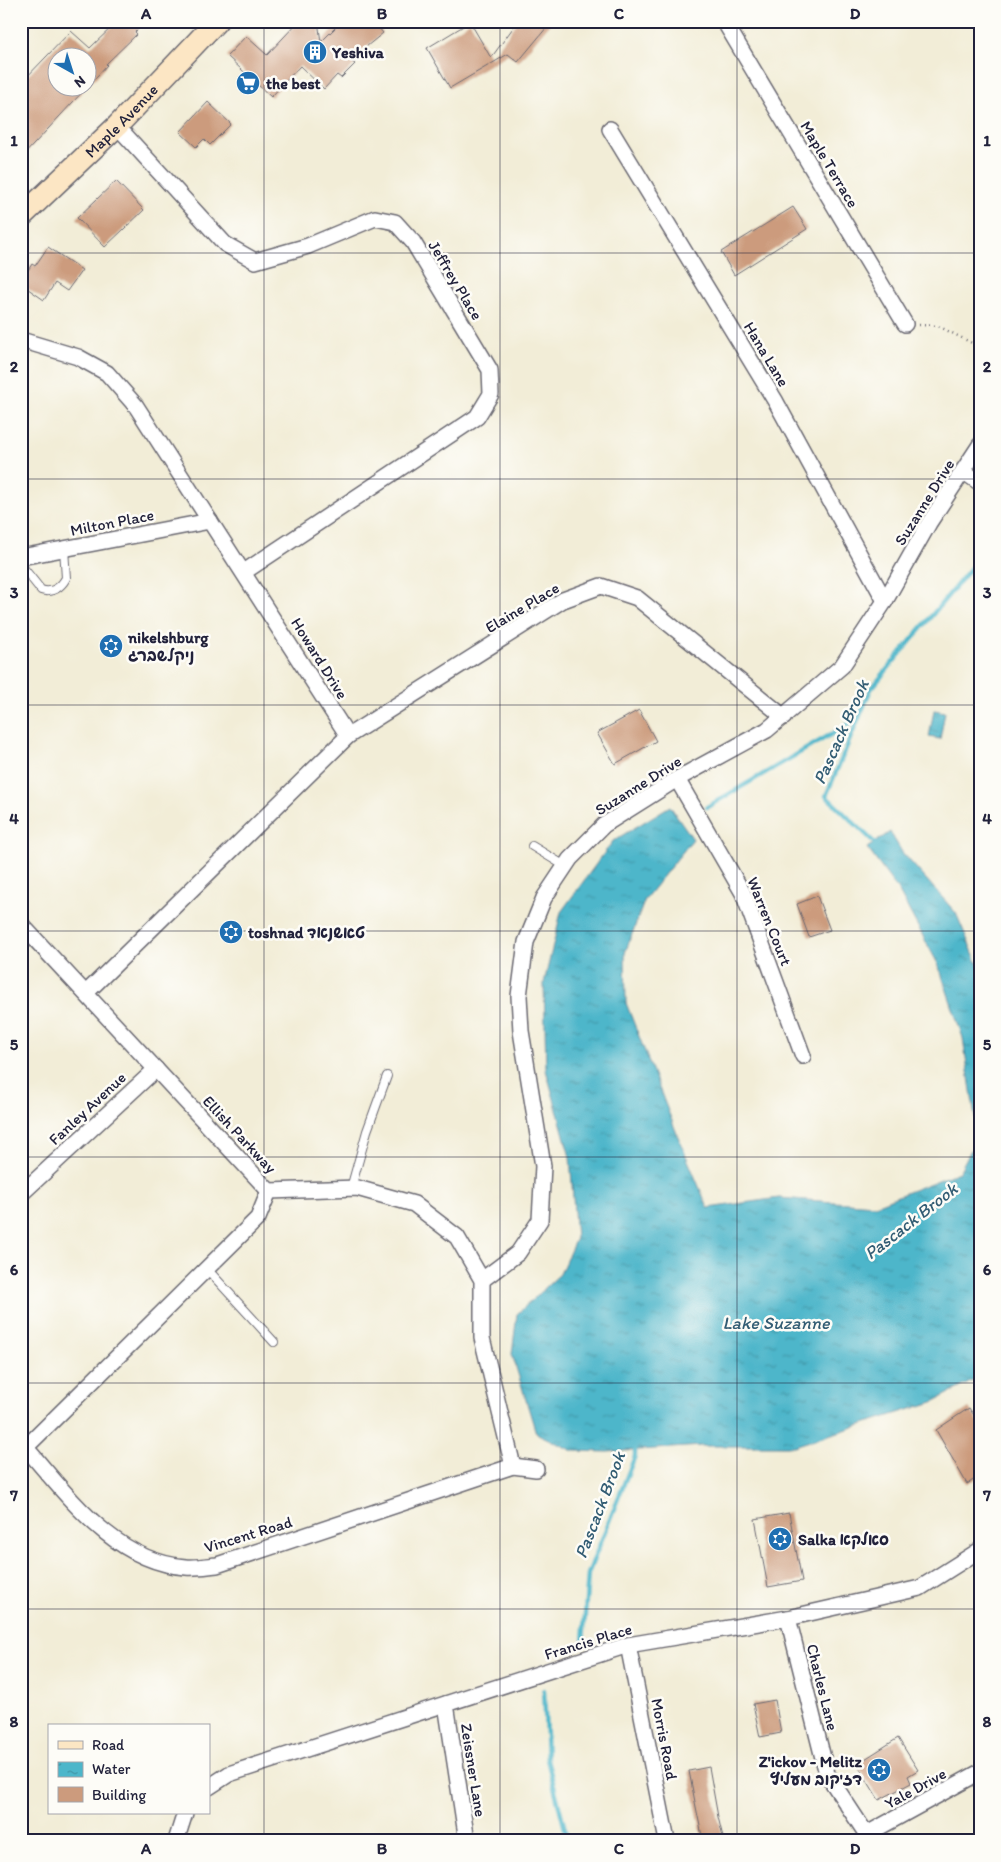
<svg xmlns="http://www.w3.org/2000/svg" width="1001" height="1862" font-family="Itim,'Playpen Sans Hebrew',sans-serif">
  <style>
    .water { fill: url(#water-ripples); stroke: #386c82 }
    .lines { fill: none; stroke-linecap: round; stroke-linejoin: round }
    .stream { stroke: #4db6ca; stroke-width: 4.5 }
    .building { fill: #cc9b7d }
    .lane-casing { stroke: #6b6972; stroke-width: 10 }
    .street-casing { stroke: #6b6972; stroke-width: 18 }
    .secondary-casing { stroke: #6b6972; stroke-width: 24 }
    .path { stroke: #6b6972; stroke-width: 2.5; stroke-dasharray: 1 4; stroke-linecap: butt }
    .lane { stroke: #fff; stroke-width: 8 }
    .street { stroke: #fff; stroke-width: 15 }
    .secondary { stroke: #fce6c4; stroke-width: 21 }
    .grid { fill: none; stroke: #22223b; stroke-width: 1; stroke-opacity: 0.55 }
    .labels { text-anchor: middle; stroke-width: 5; stroke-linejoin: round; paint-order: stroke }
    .poi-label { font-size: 16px; font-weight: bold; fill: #22223b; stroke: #fdfcf7; text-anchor: start }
    .street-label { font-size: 16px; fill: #22223b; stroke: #fdfcf7 }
    .water-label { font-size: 18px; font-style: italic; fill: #335d74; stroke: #fdfcf7 }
    .neatline { fill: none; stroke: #22223b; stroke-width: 2 }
    .grid-label { font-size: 16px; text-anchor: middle; font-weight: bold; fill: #22223b }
  </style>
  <defs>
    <pattern id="water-ripples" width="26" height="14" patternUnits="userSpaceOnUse" patternTransform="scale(1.25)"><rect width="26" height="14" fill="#4db6ca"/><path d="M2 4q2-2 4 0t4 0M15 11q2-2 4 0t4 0" fill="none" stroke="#4094a5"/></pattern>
  </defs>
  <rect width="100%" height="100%" fill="#fdfcf7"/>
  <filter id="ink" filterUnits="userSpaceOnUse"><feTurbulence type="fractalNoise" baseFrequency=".02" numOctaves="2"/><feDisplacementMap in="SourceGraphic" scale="10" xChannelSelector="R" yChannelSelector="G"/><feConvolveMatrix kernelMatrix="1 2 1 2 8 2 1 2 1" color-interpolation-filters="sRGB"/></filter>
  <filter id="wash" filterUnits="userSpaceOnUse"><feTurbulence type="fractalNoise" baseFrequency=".0096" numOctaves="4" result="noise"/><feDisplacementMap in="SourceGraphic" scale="20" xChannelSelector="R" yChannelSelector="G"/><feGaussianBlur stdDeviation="1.12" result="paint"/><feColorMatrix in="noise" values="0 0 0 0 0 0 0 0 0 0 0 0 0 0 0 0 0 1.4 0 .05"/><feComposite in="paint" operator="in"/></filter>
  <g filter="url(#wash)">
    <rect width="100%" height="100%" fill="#f2edd7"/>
    <!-- water -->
    <g class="water">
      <path d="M 934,710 L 945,712 L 940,739 L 929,737 Z"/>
      <path d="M 670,806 L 693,839 L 645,899 L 625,953 L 626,1003 L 679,1139 L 708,1208 L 779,1198 L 875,1205 L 959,1172 L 978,1137 L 963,1038 L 938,964 L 898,890 L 867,848 L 890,832 L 902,852 L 956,913 L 980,969 L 980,1377 L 933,1402 L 794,1446 L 702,1446 L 607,1452 L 573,1451 L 536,1433 L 512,1354 L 517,1314 L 560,1274 L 576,1238 L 570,1157 L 546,1070 L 544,983 L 561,912 L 613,841 Z"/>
    </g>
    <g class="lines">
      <!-- stream -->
      <g class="stream">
        <path d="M 707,807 L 859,718"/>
        <path d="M 878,846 L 826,796 L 871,689 L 980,557"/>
        <path d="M 583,1642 L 588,1574 L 635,1456 L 635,1446"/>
        <path d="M 544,1690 L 547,1759 L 568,1841"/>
      </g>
    </g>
    <g id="blocks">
      <!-- building -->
      <g class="building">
        <path d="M 118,21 L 146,21 L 135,32 L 137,34 L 106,64 L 107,65 L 88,86 L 88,58 L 58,58 L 58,88 L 86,88 L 21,158 L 21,83 L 71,31 L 90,48 Z"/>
        <path d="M 299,21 L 318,21 L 321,42 L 342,21 L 373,21 L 383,33 L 350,60 L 355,64 L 341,78 L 337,75 L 324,89 L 300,66 L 271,97 L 227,56 L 246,36 L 267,55 Z"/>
        <path d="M 518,21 L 552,21 L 518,62 L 508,54 L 450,88 L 427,48 L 470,22 L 491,58 Z"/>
        <path d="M 208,102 L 231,124 L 210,145 L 204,139 L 196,147 L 180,132 Z"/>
        <path d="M 116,181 L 144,210 L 105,247 L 77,218 Z"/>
        <path d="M 793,207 L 807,229 L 734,275 L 721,252 Z"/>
        <path d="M 48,247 L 82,270 L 67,291 L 55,283 L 44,300 L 21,284 L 21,281 L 32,264 L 35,266 Z"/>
        <path d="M 639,710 L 656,741 L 615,764 L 597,733 Z"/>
        <path d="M 817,896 L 830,930 L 809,937 L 797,904 Z"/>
        <path d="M 969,1408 L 980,1424 L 980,1476 L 967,1484 L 936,1430 Z"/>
        <path d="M 789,1513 L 802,1581 L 768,1587 L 755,1519 Z"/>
        <path d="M 775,1700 L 781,1733 L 760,1737 L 753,1704 Z"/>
        <path d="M 898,1738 L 918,1770 L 908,1776 L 911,1783 L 879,1800 L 857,1764 Z"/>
        <path d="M 709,1767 L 718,1817 L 724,1841 L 703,1841 L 695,1802 L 689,1771 Z"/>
      </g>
    </g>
  </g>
  <g filter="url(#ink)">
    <use href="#blocks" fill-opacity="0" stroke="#6b6972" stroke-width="1"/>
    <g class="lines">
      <!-- lane casing -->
      <g class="lane-casing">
        <g id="lane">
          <path d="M 21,565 L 41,590 C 52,594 61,587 66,578 L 64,549"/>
          <path d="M 532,846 L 565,866"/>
          <path d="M 351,1188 L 367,1131 L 387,1076"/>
          <path d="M 207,1269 L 274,1342"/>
        </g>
      </g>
      <!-- street casing -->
      <g class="street-casing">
        <g id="street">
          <path d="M 724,21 L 905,324"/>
          <path d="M 117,126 L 225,244 L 255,261 L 308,246 L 375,218 L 395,222 L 413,242 L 490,370 L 491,394 L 477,417 L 244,572"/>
          <path d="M 610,129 L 776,402 L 885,601"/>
          <path d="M 21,340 L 78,357 L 107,373 L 136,406 L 348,736 L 86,993"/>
          <path d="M 963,471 L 980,483"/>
          <path d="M 21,557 L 210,521"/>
          <path d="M 348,736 L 563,600 L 601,586 L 637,598 L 784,717"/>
          <path d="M 677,779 L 743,893 L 803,1056"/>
          <path d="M 21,924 L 269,1191"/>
          <path d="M 21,1194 L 156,1069"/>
          <path d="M 482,1280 L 518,1253 L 540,1220 L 543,1166 L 521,1031 L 519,996 L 526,942 L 544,898 L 570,859 L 604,825 L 677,779 L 767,730 L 842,666 L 885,601 L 929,523 L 980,445"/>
          <path d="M 26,1448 C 69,1497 115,1562 186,1567 C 196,1568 207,1566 217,1565 L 513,1466 L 482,1338 L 482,1280 L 457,1237 L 414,1204 L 357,1188 L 269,1191"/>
          <path d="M 21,1452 L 258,1218 L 269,1191"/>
          <path d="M 513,1466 L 536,1469"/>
          <path d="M 788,1618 L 827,1774 L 871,1841"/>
          <path d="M 628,1645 L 667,1841"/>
          <path d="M 446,1704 L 467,1841"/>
          <path d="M 209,1787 L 229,1774 L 628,1645 L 788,1618 L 920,1588 L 980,1550"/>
          <path d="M 867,1834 L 980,1772"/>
          <path d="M 176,1841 L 185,1813"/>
        </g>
      </g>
      <!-- secondary casing -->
      <g class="secondary-casing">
        <g id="secondary">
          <path id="s1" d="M 21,217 L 117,126 L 217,21"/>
        </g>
      </g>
      <!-- path -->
      <path class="path" d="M 919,325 L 938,326 L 980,347"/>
      <!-- lane -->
      <use href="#lane" class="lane"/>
      <!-- street -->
      <use href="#street" class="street"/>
      <!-- secondary -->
      <use href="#secondary" class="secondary"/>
    </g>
  </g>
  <!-- grid -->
  <path class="grid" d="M 264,21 L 264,1841M 500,21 L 500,1841M 737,21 L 737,1841M 21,253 L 980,253M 21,479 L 980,479M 21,705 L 980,705M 21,931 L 980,931M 21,1157 L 980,1157M 21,1383 L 980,1383M 21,1609 L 980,1609"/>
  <!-- icons -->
  <defs>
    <g id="building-disc" transform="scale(1.25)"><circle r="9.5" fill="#1f6fb2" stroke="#fdfcf7"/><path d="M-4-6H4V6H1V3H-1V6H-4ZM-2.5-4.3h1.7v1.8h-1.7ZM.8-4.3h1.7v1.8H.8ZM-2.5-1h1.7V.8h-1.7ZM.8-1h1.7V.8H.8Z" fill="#fff"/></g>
    <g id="supermarket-disc" transform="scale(1.25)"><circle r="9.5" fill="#1f6fb2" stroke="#fdfcf7"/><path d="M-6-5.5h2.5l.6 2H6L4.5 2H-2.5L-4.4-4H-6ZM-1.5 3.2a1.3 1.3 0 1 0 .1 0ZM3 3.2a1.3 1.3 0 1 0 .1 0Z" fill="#fff"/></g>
    <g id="synagogue-disc" transform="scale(1.25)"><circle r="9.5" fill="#1f6fb2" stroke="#fdfcf7"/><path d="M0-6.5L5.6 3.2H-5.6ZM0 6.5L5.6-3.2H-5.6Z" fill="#fff"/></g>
  </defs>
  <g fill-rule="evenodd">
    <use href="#building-disc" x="315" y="52"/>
    <use href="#supermarket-disc" x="248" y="83"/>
    <use href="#synagogue-disc" x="111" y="646"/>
    <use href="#synagogue-disc" x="231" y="932"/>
    <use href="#synagogue-disc" x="780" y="1539"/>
    <use href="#synagogue-disc" x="879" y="1770"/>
  </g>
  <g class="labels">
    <!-- poi labels -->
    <g class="poi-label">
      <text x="332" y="58">Yeshiva</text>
      <text x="266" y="89">the best</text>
      <text x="128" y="643">nikelshburg<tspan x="128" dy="18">ניקלשברג</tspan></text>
      <text x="248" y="938">toshnad טאשנאד</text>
      <text x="798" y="1545">Salka סאלקא</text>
      <text x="862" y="1767" text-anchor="end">Z'ickov - Melitz<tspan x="862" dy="18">דז'קוב מעליץ</tspan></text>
    </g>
    <!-- street labels -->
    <g class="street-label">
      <text dy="6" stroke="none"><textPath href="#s1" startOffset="139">Maple Avenue</textPath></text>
      <text transform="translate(830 164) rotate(59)" y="6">Maple Terrace</text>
      <text transform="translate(456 280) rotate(59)" y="6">Jeffrey Place</text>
      <text transform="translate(767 354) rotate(59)" y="6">Hana Lane</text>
      <text transform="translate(924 502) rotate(-58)" y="6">Suzanne Drive</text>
      <text transform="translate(112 522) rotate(-11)" y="6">Milton Place</text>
      <text transform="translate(522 607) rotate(-31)" y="6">Elaine Place</text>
      <text transform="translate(320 658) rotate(58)" y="6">Howard Drive</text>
      <text transform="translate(638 785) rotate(-32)" y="6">Suzanne Drive</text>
      <text transform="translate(770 921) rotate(68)" y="6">Warren Court</text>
      <text transform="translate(87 1108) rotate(-43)" y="6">Fanley Avenue</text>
      <text transform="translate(240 1134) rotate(47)" y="6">Ellish Parkway</text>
      <text transform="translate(248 1534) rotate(-17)" y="6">Vincent Road</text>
      <text transform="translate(588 1641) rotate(-17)" y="6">Francis Place</text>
      <text transform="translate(823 1687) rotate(76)" y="6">Charles Lane</text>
      <text transform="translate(665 1739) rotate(79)" y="6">Morris Road</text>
      <text transform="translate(474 1770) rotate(81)" y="6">Zeissner Lane</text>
      <text transform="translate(915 1788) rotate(-29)" y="6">Yale Drive</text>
    </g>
    <!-- water labels -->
    <g class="water-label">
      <text transform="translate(841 732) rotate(-66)" y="6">Pascack Brook</text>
      <text transform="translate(911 1221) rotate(-38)" y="6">Pascack Brook</text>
      <text x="776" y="1329">Lake Suzanne</text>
      <text transform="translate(600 1505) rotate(-69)" y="6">Pascack Brook</text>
    </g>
  </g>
  <!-- margin -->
  <rect width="1001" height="1862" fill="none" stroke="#fdfcf7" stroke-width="55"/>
  <!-- legend -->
  <rect x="48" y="1724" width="162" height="90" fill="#fdfcf7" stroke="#a5a5ac"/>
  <rect x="58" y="1741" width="25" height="8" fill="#fce6c4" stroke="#a5a5ac"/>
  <text x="92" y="1750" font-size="15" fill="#22223b">Road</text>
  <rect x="58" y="1762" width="25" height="15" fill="url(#water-ripples)" stroke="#a5a5ac"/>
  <text x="92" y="1774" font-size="15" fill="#22223b">Water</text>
  <rect x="58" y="1787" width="25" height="15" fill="#cc9b7d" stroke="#a5a5ac"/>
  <text x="92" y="1800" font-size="15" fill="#22223b">Building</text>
  <!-- north arrow -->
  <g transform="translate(72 72) rotate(141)"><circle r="24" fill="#fdfcf7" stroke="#a5a5ac"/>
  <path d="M0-4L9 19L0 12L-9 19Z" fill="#1f6fb2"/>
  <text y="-8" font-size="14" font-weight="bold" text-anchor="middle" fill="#22223b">N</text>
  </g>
  <rect x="28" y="28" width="946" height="1806" class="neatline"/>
  <g class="grid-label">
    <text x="146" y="19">A</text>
    <text x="382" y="19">B</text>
    <text x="619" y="19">C</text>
    <text x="855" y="19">D</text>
    <text x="14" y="146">1</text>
    <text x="987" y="146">1</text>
    <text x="14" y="372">2</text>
    <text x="987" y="372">2</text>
    <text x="14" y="598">3</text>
    <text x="987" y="598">3</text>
    <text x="14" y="824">4</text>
    <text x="987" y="824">4</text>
    <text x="14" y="1050">5</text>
    <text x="987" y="1050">5</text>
    <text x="14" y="1275">6</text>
    <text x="987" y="1275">6</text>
    <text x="14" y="1501">7</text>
    <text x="987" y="1501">7</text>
    <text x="14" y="1727">8</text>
    <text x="987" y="1727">8</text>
    <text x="146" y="1854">A</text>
    <text x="382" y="1854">B</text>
    <text x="619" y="1854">C</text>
    <text x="855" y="1854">D</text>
  </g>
</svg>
